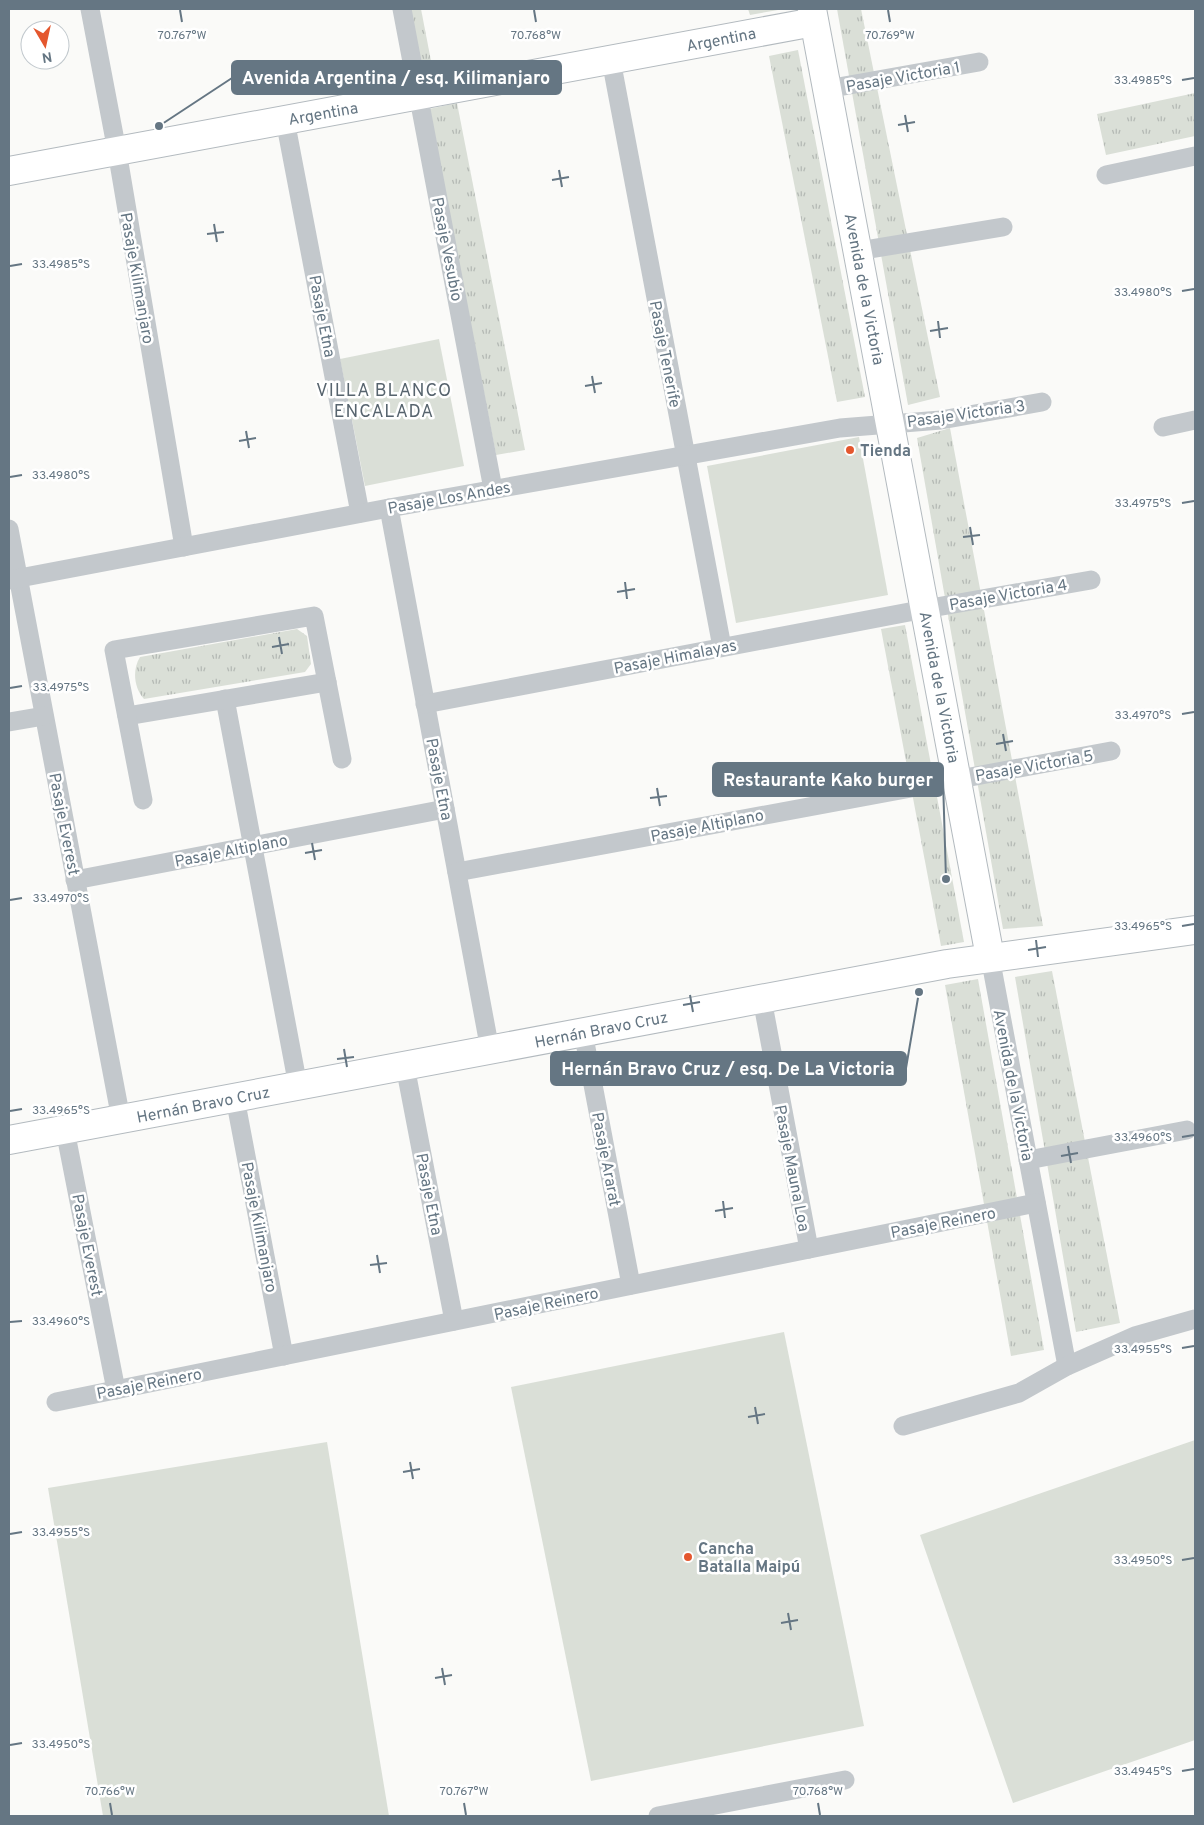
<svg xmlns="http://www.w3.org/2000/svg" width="1204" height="1825" font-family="Overpass,sans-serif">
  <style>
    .grass { fill: url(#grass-tufts) }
    .green { fill: #dadfd7 }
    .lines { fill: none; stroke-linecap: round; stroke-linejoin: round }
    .secondary-casing { stroke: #b3babf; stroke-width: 30 }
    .street { stroke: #c3c8cc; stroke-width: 19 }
    .secondary { stroke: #fff; stroke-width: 28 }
    .ticks { fill: none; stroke: #657683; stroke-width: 2 }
    .poi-dot { fill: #e4572e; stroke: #fff; stroke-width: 2 }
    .labels { text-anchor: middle; stroke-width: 5; stroke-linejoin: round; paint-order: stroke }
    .street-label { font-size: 16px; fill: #657683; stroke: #fff }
    .poi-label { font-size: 16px; font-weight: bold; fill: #657683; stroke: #fff; text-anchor: start }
    .neighbourhood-label { font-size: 18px; letter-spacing: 1px; fill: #57646e; stroke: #fff }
    .ticks-label { font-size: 12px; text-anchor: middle; fill: #657683; stroke: #fff; stroke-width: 5; stroke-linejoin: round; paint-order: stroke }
    .leader { fill: none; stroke: #657683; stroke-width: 2 }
    .callout-dot { fill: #657683; stroke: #fff; stroke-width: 2 }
    .callout { fill: #657683; stroke: #657683; stroke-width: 2 }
    .callout-label { font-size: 18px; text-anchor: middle; font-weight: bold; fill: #fff }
  </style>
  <defs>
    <pattern id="grass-tufts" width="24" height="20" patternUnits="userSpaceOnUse" patternTransform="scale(1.25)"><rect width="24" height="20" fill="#dadfd7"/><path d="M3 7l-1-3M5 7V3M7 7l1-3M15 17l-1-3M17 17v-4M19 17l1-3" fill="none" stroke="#b4b9b4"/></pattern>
  </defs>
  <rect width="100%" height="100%" fill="#fafaf8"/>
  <!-- grass -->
  <g class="grass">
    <path d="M 406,9 L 421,9 L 432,66 L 418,68 Z"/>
    <path d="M 748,9 L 777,9 L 778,10 L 750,15 Z"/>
    <path d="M 837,9 L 861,9 L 940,397 L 908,405 Z"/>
    <path d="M 798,50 L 865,397 L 837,402 L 769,56 Z"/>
    <path d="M 1195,93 L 1195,136 L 1106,155 L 1097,114 Z"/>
    <path d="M 457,103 L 525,450 L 496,455 L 429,109 Z"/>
    <path d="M 950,428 L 1043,926 L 1003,929 L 917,438 Z"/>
    <path d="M 905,625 L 964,942 L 941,946 L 881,629 Z"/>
    <path d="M 297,629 L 307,636 L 311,664 L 305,672 L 144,699 C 134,688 132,670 140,657 Z"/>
    <path d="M 1052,971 L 1120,1323 L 1076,1332 L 1015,977 Z"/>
    <path d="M 978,979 L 1044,1350 L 1011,1356 L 945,985 Z"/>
  </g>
  <!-- green -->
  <g class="green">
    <path d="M 439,339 L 464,466 L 365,486 L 340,359 Z"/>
    <path d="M 859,437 L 888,595 L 736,623 L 707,466 Z"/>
    <path d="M 784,1332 L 864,1726 L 591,1781 L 511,1387 Z"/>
    <path d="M 1195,1440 L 1195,1740 L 1013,1803 L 920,1535 Z"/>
    <path d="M 327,1442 L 389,1816 L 103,1816 L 48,1488 Z"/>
  </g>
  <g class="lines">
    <!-- secondary casing -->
    <g class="secondary-casing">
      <g id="secondary">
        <path d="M 812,9 L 990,957"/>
        <path d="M 9,171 L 814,22"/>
        <path d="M 9,1140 L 947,964 L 1195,930"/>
      </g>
    </g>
    <!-- street -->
    <g class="street">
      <path d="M 90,9 L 117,151 L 184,547"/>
      <path d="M 402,9 L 493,489"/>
      <path d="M 611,60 L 722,647"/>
      <path d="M 827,89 L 979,62"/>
      <path d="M 285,120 L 360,513"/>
      <path d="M 1106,175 L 1195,156"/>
      <path d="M 858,251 L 1003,227"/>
      <path d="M 1163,427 L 1195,420"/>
      <path d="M 389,508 L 490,1050"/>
      <path d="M 9,529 L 121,1119"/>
      <path d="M 9,580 L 389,508 L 840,428 L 941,420 L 1042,402"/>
      <path d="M 225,699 L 298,1086"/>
      <path d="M 425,704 L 925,609 L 1091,580"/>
      <path d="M 127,716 L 327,682"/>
      <path d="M 9,722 L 44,716"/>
      <path d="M 143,800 L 114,650 L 314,616 L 342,759"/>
      <path d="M 457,872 L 1111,751"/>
      <path d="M 75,880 L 445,809"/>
      <path d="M 990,957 L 1067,1366"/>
      <path d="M 762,999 L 809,1249"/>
      <path d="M 583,1032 L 631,1285"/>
      <path d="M 405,1066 L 454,1321"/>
      <path d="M 235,1098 L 284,1356"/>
      <path d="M 65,1130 L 116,1390"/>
      <path d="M 1028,1160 L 1187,1130"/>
      <path d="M 56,1402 L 1036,1203"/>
      <path d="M 903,1426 L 1019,1393 L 1067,1366 L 1135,1336 L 1195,1319"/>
      <path d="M 658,1816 L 845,1780"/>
    </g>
    <!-- secondary -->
    <use href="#secondary" class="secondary"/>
  </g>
  <!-- ticks -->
  <path class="ticks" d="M 180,10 L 182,22M 534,10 L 536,22M 888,10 L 890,22M 1182,80 L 1194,78M 905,115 L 908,132M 898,125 L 915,122M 559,170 L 562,187M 552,180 L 569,177M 214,224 L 217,242M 207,234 L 224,232M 10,266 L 22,264M 1182,291 L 1194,289M 938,321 L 940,338M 930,331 L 948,328M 592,376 L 595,393M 585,386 L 602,383M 246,431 L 249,448M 239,441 L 256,438M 10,477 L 22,475M 1182,503 L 1194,501M 970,527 L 973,545M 963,537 L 980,535M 625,582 L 627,599M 617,592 L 635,589M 279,637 L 282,654M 272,647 L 289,644M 10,688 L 22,686M 1182,714 L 1194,712M 1003,734 L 1006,751M 996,744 L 1013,741M 657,788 L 660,806M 650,798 L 667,796M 312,843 L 315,860M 305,853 L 322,850M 10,900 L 22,898M 1182,926 L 1194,924M 1036,940 L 1038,957M 1028,950 L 1046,947M 690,995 L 693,1012M 683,1005 L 700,1002M 344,1049 L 347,1067M 337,1059 L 354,1057M 10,1111 L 22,1109M 1182,1137 L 1194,1135M 1068,1146 L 1071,1163M 1061,1156 L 1078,1153M 723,1201 L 725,1218M 715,1211 L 733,1208M 377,1255 L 380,1273M 370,1265 L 387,1263M 10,1322 L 22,1321M 1182,1348 L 1194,1346M 755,1407 L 758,1424M 748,1417 L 765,1414M 410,1462 L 413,1479M 403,1472 L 420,1469M 10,1534 L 22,1532M 1182,1560 L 1194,1558M 788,1613 L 791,1630M 781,1623 L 798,1620M 442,1668 L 445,1685M 435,1678 L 452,1675M 10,1745 L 22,1743M 1182,1771 L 1194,1769M 110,1803 L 112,1815M 464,1803 L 466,1815M 818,1803 L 820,1815"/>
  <!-- markers -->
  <g class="poi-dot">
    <circle cx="850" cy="450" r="5"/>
    <circle cx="688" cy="1557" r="5"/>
  </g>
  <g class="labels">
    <!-- street labels -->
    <g class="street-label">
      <text transform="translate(721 39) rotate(-11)" y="6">Argentina</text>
      <text transform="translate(903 76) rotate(-10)" y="6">Pasaje Victoria 1</text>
      <text transform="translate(323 113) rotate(-10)" y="6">Argentina</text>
      <text transform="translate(448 249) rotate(79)" y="6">Pasaje Vesubio</text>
      <text transform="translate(138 278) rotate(80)" y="6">Pasaje Kilimanjaro</text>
      <text transform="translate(865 289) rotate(79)" y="6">Avenida de la Victoria</text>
      <text transform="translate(323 316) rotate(79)" y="6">Pasaje Etna</text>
      <text transform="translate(666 354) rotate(79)" y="6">Pasaje Tenerife</text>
      <text transform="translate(966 413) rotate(-8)" y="6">Pasaje Victoria 3</text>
      <text transform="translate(449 497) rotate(-10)" y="6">Pasaje Los Andes</text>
      <text transform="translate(1008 594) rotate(-10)" y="6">Pasaje Victoria 4</text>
      <text transform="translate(675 656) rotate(-11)" y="6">Pasaje Himalayas</text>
      <text transform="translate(940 687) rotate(79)" y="6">Avenida de la Victoria</text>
      <text transform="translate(1034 765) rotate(-10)" y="6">Pasaje Victoria 5</text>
      <text transform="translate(440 779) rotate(79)" y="6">Pasaje Etna</text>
      <text transform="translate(65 824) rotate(79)" y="6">Pasaje Everest</text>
      <text transform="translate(707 825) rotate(-11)" y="6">Pasaje Altiplano</text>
      <text transform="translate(231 850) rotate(-11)" y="6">Pasaje Altiplano</text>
      <text transform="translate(601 1029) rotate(-11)" y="6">Hernán Bravo Cruz</text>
      <text transform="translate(1014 1085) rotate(79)" y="6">Avenida de la Victoria</text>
      <text transform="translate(203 1104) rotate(-11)" y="6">Hernán Bravo Cruz</text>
      <text transform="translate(607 1159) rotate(79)" y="6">Pasaje Ararat</text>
      <text transform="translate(793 1168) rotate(79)" y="6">Pasaje Mauna Loa</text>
      <text transform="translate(430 1194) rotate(79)" y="6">Pasaje Etna</text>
      <text transform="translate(943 1222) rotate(-11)" y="6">Pasaje Reinero</text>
      <text transform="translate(260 1227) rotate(79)" y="6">Pasaje Kilimanjaro</text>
      <text transform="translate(88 1245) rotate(79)" y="6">Pasaje Everest</text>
      <text transform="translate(546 1303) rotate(-12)" y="6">Pasaje Reinero</text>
      <text transform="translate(149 1383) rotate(-11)" y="6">Pasaje Reinero</text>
    </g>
    <!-- poi labels -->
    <g class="poi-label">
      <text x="860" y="456">Tienda</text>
      <text x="698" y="1554">Cancha<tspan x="698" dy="18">Batalla Maipú</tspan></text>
    </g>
    <!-- neighbourhood labels -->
    <g class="neighbourhood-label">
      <text x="384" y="396">VILLA BLANCO<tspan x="384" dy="21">ENCALADA</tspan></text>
    </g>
  </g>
  <g class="ticks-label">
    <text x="182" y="39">70.767°W</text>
    <text x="536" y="39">70.768°W</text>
    <text x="890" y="39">70.769°W</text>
    <text x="1143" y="84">33.4985°S</text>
    <text x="61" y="268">33.4985°S</text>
    <text x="1143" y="296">33.4980°S</text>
    <text x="61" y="479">33.4980°S</text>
    <text x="1143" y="507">33.4975°S</text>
    <text x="61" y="691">33.4975°S</text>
    <text x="1143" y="719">33.4970°S</text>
    <text x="61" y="902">33.4970°S</text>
    <text x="1143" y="930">33.4965°S</text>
    <text x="61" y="1114">33.4965°S</text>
    <text x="1143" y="1141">33.4960°S</text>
    <text x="61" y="1325">33.4960°S</text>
    <text x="1143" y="1353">33.4955°S</text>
    <text x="61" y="1536">33.4955°S</text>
    <text x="1143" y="1564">33.4950°S</text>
    <text x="61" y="1748">33.4950°S</text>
    <text x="1143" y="1775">33.4945°S</text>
    <text x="110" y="1795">70.766°W</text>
    <text x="464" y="1795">70.767°W</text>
    <text x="818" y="1795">70.768°W</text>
  </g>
  <!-- callouts -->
  <path class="leader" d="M159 126L232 78M946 879L943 780M919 992L906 1068"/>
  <g class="callout-dot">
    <circle cx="159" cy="126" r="5"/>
    <circle cx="946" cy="879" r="5"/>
    <circle cx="919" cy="992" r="5"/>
  </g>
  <g class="callout">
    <rect x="232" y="61" width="329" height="33" rx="5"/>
    <rect x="713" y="763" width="230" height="33" rx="5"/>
    <rect x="551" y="1052" width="355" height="33" rx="5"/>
  </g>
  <g class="callout-label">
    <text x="396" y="84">Avenida Argentina / esq. Kilimanjaro</text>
    <text x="828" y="786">Restaurante Kako burger</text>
    <text x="728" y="1075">Hernán Bravo Cruz / esq. De La Victoria</text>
  </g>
  <!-- border -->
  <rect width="1204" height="1825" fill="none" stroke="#657683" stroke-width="20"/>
  <!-- north arrow -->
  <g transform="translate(45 45) rotate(171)"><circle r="24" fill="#ffffff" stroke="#c1c8cd"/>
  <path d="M0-4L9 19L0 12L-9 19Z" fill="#e4572e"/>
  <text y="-8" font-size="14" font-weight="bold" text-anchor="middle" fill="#657683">N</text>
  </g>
</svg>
